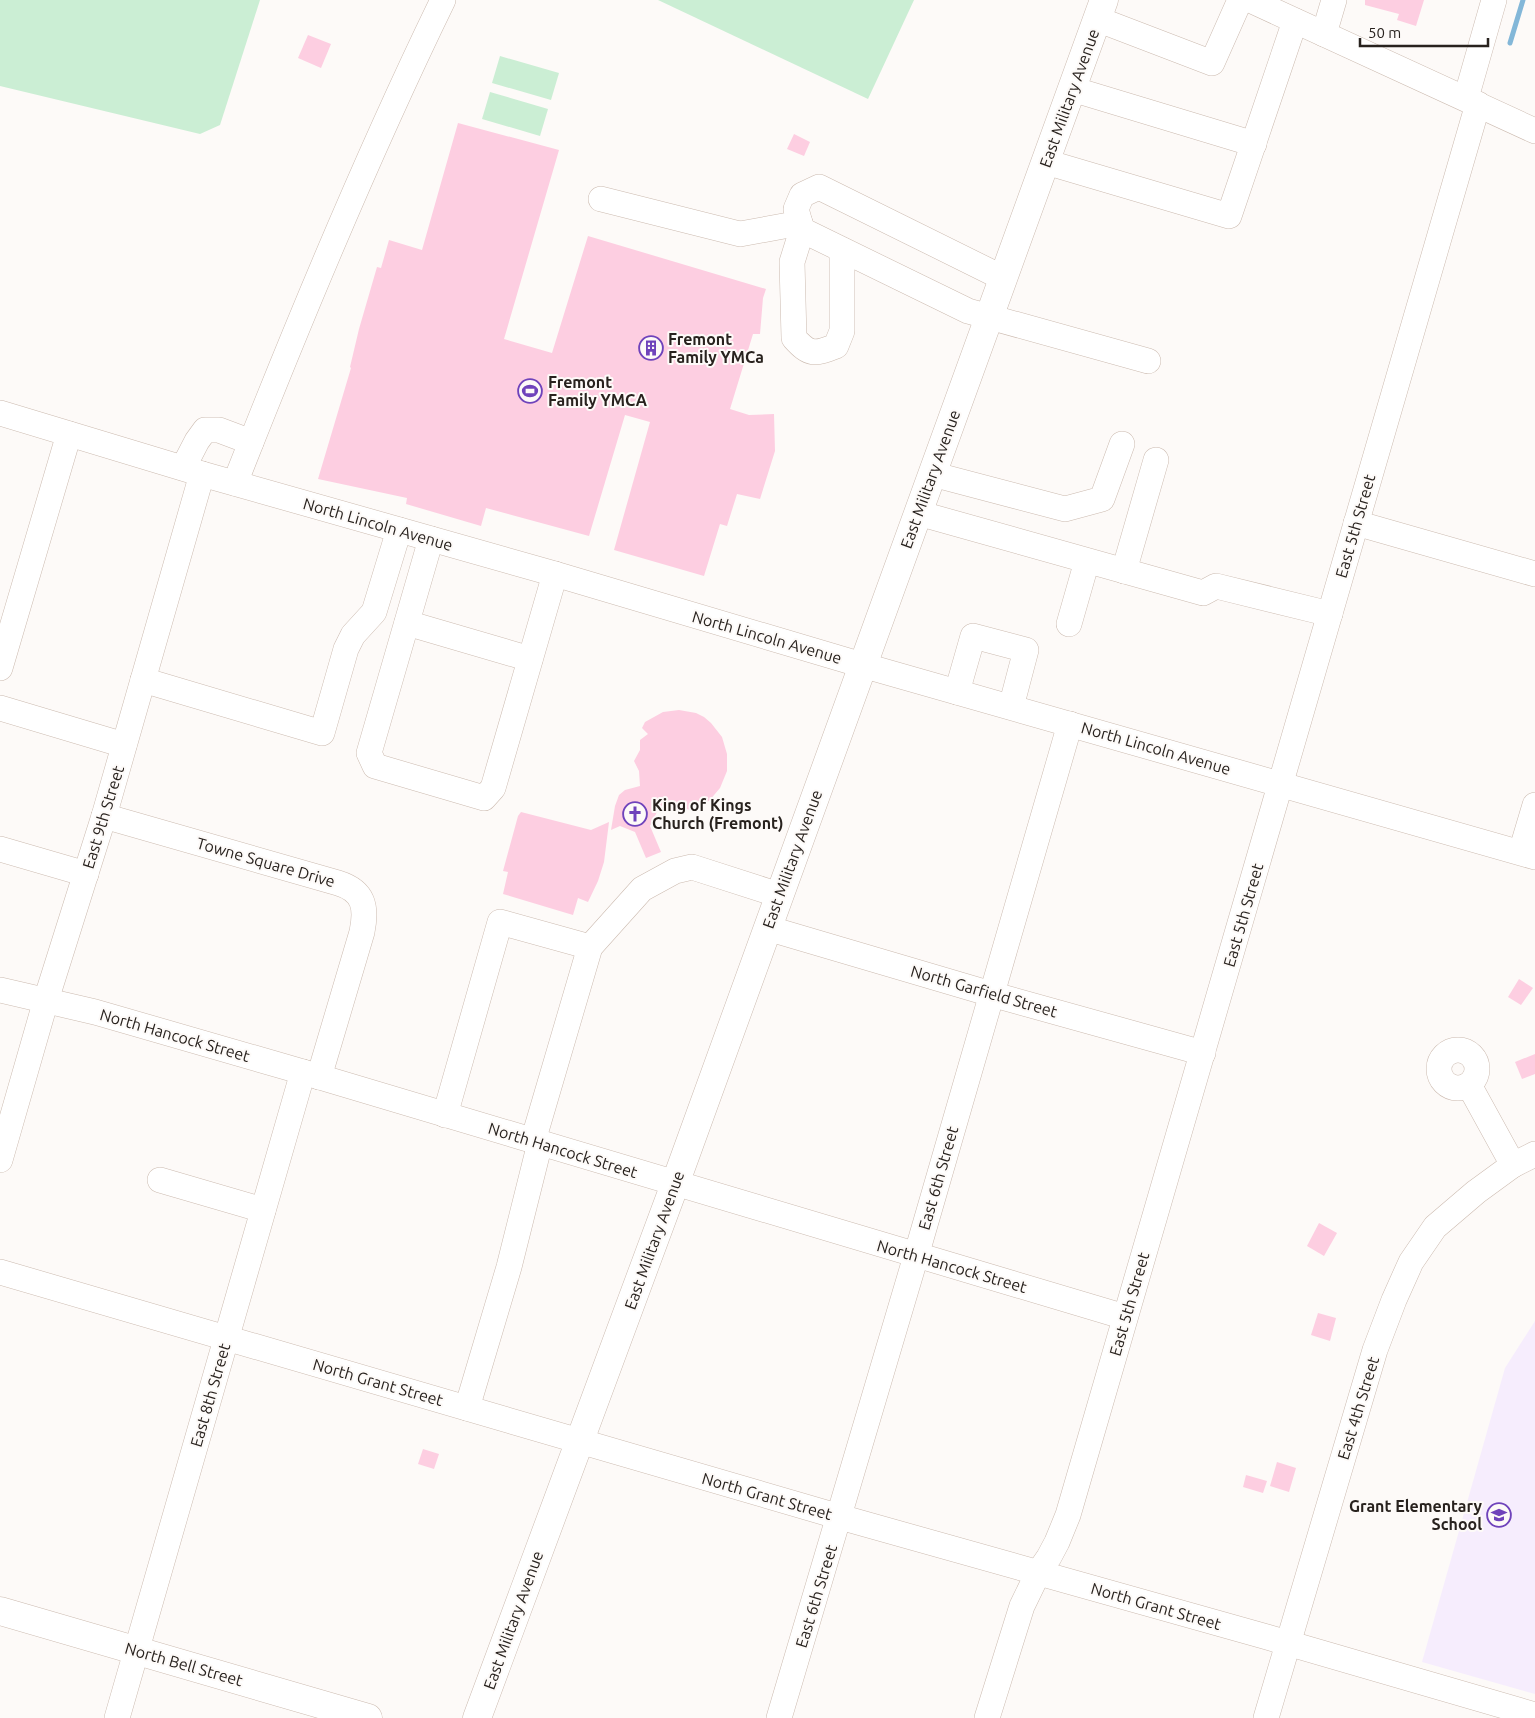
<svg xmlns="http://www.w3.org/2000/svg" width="1535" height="1718" font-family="Ubuntu,sans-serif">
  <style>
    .education { fill: #f6edfd }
    .green { fill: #cbeed4 }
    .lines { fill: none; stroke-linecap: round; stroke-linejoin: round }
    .stream { stroke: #83b7d8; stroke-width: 5 }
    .building { fill: #fdcee1 }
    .minor-casing { stroke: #ccbbb0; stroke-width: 26 }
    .major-casing { stroke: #ccbbb0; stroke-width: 29 }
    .minor { stroke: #fff; stroke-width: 25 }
    .major { stroke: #fff; stroke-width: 28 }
    .labels { text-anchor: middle; stroke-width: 4; stroke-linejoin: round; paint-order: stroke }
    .street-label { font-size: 16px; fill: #28221e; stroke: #fdfaf8 }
    .poi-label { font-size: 16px; font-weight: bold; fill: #28221e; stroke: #fdfaf8; text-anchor: start }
  </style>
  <rect width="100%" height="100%" fill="#fdfaf8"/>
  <!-- education -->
  <path class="education" d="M 1535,1321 L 1535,1694 L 1422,1662 L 1505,1368 Z"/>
  <!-- green -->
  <g class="green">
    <path d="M 0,0 L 260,0 L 220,125 L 200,134 L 0,86 Z"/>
    <path d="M 658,0 L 914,0 L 868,99 Z"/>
    <path d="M 500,56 L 559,73 L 551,100 L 492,83 Z"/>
    <path d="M 490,92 L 548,109 L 540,136 L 482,119 Z"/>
  </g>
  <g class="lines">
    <!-- stream -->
    <path class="stream" d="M 1510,43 L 1523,0"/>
  </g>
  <!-- building -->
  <g class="building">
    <path d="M 1365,0 L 1424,0 L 1416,26 L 1397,20 L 1399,14 L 1365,5 Z"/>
    <path d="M 308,35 L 331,44 L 321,68 L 298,58 Z"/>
    <path d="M 458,123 L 559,150 L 504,339 L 552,353 L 588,236 L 766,289 L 763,298 L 760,334 L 753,334 L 730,409 L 749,415 L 774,414 L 775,451 L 760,499 L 737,494 L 727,526 L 720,524 L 704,576 L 614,550 L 650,422 L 625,415 L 589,536 L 486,508 L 481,526 L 406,504 L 407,498 L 318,479 L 351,368 L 350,367 L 359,329 L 377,267 L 381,268 L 389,240 L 422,250 Z"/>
    <path d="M 794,134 L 810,142 L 804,156 L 787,149 Z"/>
    <path d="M 679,710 L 696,713 L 704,717 L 711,723 L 722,737 L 727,754 L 727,771 L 720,788 L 709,801 L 705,802 L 701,806 L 697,806 L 693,810 L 686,809 L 685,807 L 667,806 L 658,810 L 650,826 L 661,852 L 646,858 L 635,832 L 620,826 L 611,830 L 615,806 L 619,795 L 625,790 L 640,786 L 639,771 L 634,761 L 640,750 L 640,740 L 648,734 L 642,728 L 645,722 L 663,712 Z"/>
    <path d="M 521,812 L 591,830 L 609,822 L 604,862 L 598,881 L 588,902 L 578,898 L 573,915 L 503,894 L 508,872 L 503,871 L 518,816 Z"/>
    <path d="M 1519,979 L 1533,988 L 1521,1005 L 1508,997 Z"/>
    <path d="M 1535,1054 L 1535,1074 L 1522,1079 L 1515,1062 Z"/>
    <path d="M 1319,1223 L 1337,1233 L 1324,1256 L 1307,1246 Z"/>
    <path d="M 1318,1313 L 1336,1318 L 1330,1341 L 1311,1335 Z"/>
    <path d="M 423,1449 L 439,1454 L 434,1469 L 418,1464 Z"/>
    <path d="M 1277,1462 L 1296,1468 L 1289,1492 L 1270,1486 Z"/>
    <path d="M 1246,1475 L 1267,1481 L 1263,1493 L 1243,1487 Z"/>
  </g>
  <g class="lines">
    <!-- minor casing -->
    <g class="minor-casing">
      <g id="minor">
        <path d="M 1250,0 L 1535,131"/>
        <path d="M 1097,19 L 1212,63 L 1240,0"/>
        <path d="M 1324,34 L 1334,0"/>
        <path d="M 1072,89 L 1254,144"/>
        <path d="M 1466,98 L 1494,0"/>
        <path d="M 1046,162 L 1229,216 L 1295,21"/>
        <path d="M 601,199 L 740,234 L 800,223"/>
        <path d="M 802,230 L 792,262 L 794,338 C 810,356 815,354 836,346 L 842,331 L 842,250"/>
        <path d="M 1003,278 L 819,187 L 802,195 L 796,209 L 802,230 L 968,311 L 1148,361"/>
        <path d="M 0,413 L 202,474 L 555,574 L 862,665 L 1535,857"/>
        <path d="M 183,468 L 197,441 L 205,430 L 219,430 L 251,442"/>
        <path d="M 932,474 L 1065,509 L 1102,499 L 1122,444"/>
        <path d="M 235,483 C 299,320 366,158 443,0"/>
        <path d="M 918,513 L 1203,593 L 1216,586 L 1330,614"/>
        <path d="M 1356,523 L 1535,574"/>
        <path d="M 431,539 L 369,753 L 375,766 L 484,798 L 493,788 L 555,574"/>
        <path d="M 1124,571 L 1156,460"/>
        <path d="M 407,623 L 530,659"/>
        <path d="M 1069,624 L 1087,561"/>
        <path d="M 0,668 L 69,434"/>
        <path d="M 143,680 L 322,733 L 346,649 L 353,635 L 374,612 L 399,530"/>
        <path d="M 957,692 L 973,636 L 1026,650 L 1011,707"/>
        <path d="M 0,708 L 124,745"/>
        <path d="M 104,816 L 338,883 C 364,891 367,907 362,932 L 319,1077"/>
        <path d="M 0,849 L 86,874"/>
        <path d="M 1521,852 L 1535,805"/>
        <path d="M 767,928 L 991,994 L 1203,1053"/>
        <path d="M 0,990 L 95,1012 L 303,1072 L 1125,1317"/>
        <circle cx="1458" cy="1069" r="19"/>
        <path d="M 1469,1085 L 1513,1165"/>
        <path d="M 445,1115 L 500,922 L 590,947"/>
        <path d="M 533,1141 L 590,947 L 642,889 L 675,871 L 692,867 L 779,895"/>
        <path d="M 0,1160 L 46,1000 L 104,816 L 202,474"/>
        <path d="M 160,1180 L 263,1210"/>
        <path d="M 0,1272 L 840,1517 L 1267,1637 L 1535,1715"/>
        <path d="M 467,1408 L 509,1267 L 540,1143"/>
        <path d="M 117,1718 L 303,1072"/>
        <path d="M 779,1718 L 916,1256 L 1070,724"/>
        <path d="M 987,1718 L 1022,1606 L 1038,1573 L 1049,1557 L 1057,1542 L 1068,1515 L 1478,104"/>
        <path d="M 1266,1718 L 1375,1350 L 1394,1300 L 1411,1262 L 1435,1227 L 1476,1192 L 1513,1165 L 1535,1154"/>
      </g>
    </g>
    <!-- major casing -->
    <g class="major-casing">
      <g id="major">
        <path d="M 0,1611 L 368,1718"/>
        <path d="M 477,1718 L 675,1184 L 1104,0"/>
      </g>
    </g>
    <!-- minor -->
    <use href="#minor" class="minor"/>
    <!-- major -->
    <use href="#major" class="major"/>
  </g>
  <!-- icons -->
  <defs>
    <g id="building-ring" transform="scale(1.25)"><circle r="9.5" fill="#fdfaf8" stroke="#6f43bb" stroke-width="1.5"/><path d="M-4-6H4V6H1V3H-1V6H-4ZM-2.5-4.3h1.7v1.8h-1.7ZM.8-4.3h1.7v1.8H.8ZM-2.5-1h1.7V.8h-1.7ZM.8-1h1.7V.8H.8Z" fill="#6f43bb"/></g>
    <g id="stadium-ring" transform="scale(1.25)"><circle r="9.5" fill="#fdfaf8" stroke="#6f43bb" stroke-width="1.5"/><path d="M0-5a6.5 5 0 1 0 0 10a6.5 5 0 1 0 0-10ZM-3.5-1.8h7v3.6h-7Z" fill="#6f43bb"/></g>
    <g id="church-ring" transform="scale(1.25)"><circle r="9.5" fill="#fdfaf8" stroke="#6f43bb" stroke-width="1.5"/><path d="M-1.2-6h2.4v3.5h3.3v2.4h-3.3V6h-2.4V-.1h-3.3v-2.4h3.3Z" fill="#6f43bb"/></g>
    <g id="school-ring" transform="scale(1.25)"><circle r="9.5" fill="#fdfaf8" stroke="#6f43bb" stroke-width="1.5"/><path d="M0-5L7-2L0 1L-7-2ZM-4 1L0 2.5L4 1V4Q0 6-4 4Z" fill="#6f43bb"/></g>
  </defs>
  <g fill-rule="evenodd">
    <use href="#building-ring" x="651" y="348"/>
    <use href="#stadium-ring" x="530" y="391"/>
    <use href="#church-ring" x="635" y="814"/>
    <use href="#school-ring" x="1499" y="1515"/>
  </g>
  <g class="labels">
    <!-- street labels -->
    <g class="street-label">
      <text transform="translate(1069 98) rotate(-70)" y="6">East Military Avenue</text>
      <text transform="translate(930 479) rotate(-70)" y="6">East Military Avenue</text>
      <text transform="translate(378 524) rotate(16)" y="6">North Lincoln Avenue</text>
      <text transform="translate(1355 526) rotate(-74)" y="6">East 5th Street</text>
      <text transform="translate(767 637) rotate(16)" y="6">North Lincoln Avenue</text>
      <text transform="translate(1156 748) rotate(16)" y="6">North Lincoln Avenue</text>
      <text transform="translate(103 817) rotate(-73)" y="6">East 9th Street</text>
      <text transform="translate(792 859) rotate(-70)" y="6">East Military Avenue</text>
      <text transform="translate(266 862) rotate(16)" y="6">Towne Square Drive</text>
      <text transform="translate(1243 915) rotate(-74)" y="6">East 5th Street</text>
      <text transform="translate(984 991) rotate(16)" y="6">North Garfield Street</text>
      <text transform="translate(175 1035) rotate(16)" y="6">North Hancock Street</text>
      <text transform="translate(563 1150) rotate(17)" y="6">North Hancock Street</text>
      <text transform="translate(938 1178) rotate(-74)" y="6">East 6th Street</text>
      <text transform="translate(654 1240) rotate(-70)" y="6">East Military Avenue</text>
      <text transform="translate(952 1266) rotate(16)" y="6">North Hancock Street</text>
      <text transform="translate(1129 1304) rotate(-74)" y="6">East 5th Street</text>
      <text transform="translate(378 1382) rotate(16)" y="6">North Grant Street</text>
      <text transform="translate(210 1395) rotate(-74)" y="6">East 8th Street</text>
      <text transform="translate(1358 1408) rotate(-73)" y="6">East 4th Street</text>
      <text transform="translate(767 1496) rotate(16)" y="6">North Grant Street</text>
      <text transform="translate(816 1596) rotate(-73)" y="6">East 6th Street</text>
      <text transform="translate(1156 1606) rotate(16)" y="6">North Grant Street</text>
      <text transform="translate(513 1620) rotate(-70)" y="6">East Military Avenue</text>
      <text transform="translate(184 1664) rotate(16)" y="6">North Bell Street</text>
    </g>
    <!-- poi labels -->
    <g class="poi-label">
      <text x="668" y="345">Fremont<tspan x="668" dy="18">Family YMCa</tspan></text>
      <text x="548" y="388">Fremont<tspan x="548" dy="18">Family YMCA</tspan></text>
      <text x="652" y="811">King of Kings<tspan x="652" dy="18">Church (Fremont)</tspan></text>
      <text x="1482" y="1512" text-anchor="end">Grant Elementary<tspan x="1482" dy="18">School</tspan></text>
    </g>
  </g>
  <!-- scale -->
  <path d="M1360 38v8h128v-8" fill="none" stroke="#28221e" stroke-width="2.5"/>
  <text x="1368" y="38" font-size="15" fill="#28221e" stroke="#fdfaf8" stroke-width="4" paint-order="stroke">50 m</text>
</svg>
